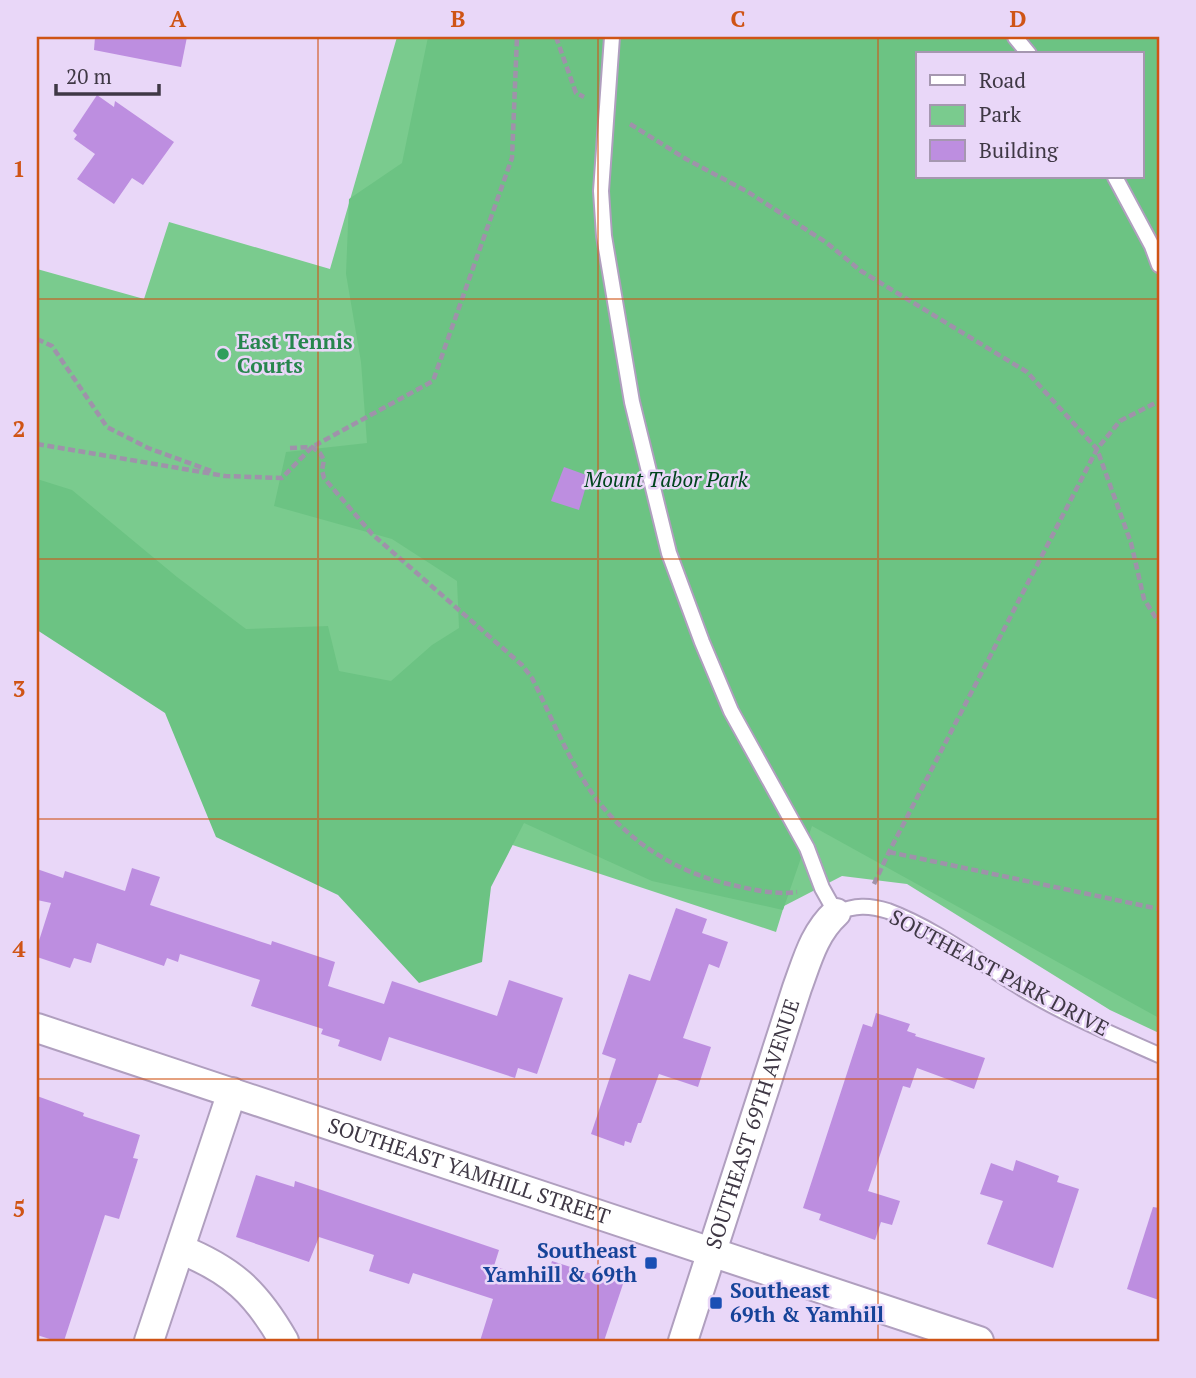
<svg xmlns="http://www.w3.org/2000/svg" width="1196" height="1378" font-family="'PT Serif',serif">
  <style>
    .green { fill: #7acb8e; fill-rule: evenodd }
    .forest { fill: #6cc383; fill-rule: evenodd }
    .building { fill: #bd8ee0 }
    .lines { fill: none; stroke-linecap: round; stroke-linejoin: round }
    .lane-casing { stroke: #b09fbf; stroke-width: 18 }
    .street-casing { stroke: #b09fbf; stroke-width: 32 }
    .path { stroke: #9f92aa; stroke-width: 4.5; stroke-dasharray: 7 3.5; stroke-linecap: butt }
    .lane { stroke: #fff; stroke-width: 14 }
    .street { stroke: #fff; stroke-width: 28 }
    .grid { fill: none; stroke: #cf5415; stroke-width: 2; stroke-opacity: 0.55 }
    .leisure-dot { fill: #2e9e5b; stroke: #e9d7f8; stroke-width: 2.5 }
    .transit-dot { fill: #1a4fb4; stroke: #e9d7f8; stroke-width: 2.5 }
    .labels { text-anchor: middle; stroke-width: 5; stroke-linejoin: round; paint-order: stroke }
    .leisure-label { font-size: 21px; font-weight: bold; fill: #27864d; stroke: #e9d7f8; text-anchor: start }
    .park-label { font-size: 21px; font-style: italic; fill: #00451d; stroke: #e9d7f8 }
    .street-label { font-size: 21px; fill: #3f3845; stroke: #e9d7f8 }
    .transit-label { font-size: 21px; font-weight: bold; fill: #164399; stroke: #e9d7f8; text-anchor: end }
    .neatline { fill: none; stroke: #cf5415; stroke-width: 2.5 }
    .grid-label { font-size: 23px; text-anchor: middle; font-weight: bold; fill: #cf5415 }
  </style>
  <rect width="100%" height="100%" fill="#e9d7f8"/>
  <!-- green -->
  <path class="green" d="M 397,37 L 1159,37 L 1159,1033 L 1110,1010 L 907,884 L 842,876 L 784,906 L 776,932 L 213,746 L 37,541 L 37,269 L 144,299 L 169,222 L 330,269 ZM 918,54 L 1142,54 L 1142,177 L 918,177 Z"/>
  <!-- forest -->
  <path class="forest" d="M 428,37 L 1159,37 L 1159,1018 L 812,826 L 783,910 L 652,881 L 524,823 L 491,887 L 482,962 L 419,983 L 338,895 L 216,837 L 165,713 L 37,630 L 37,479 L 72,490 L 177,577 L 246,629 L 328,626 L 339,671 L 391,681 L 432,645 L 459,628 L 457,581 L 392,539 L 274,506 L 286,452 L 367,443 L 361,362 L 346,274 L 349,199 L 402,163 ZM 918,54 L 1142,54 L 1142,177 L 918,177 Z"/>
  <!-- building -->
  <g class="building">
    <path d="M 95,37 L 187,37 L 181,67 L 94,50 Z"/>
    <path d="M 97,95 L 114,107 L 115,101 L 174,142 L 143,185 L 132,178 L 114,204 L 77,179 L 95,154 L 74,139 L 77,135 L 73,131 Z"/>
    <path d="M 564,467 L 589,476 L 579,510 L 551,501 Z"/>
    <path d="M 132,868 L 160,877 L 150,905 L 271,945 L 272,941 L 335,962 L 328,986 L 384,1004 L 392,981 L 497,1016 L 509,980 L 563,998 L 537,1074 L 518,1068 L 515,1078 L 389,1037 L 381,1061 L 338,1046 L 340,1040 L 321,1034 L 323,1029 L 251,1006 L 260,980 L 180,954 L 178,962 L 167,958 L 164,966 L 97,943 L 91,963 L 74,958 L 70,968 L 37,957 L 37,947 L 51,903 L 37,900 L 37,869 L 63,878 L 65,871 L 125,891 Z"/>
    <path d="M 676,908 L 707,919 L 702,933 L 728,942 L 719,968 L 709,964 L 683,1038 L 711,1047 L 698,1087 L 659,1074 L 641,1123 L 638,1123 L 631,1143 L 625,1141 L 624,1146 L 591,1134 L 616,1059 L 602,1054 L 629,974 L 650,981 Z"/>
    <path d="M 876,1013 L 910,1024 L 907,1031 L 916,1034 L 915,1036 L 985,1058 L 974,1089 L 917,1068 L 910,1088 L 903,1086 L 868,1191 L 900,1201 L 892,1225 L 881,1222 L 875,1240 L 819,1220 L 821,1214 L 803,1208 L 863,1024 L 872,1027 Z"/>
    <path d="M 37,1096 L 84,1113 L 83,1116 L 140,1135 L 133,1158 L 138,1159 L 119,1219 L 105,1215 L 64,1341 L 56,1341 L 37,1335 Z"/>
    <path d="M 1016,1160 L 1059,1176 L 1057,1182 L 1079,1189 L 1053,1268 L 987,1244 L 1003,1201 L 980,1194 L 991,1163 L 1013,1171 Z"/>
    <path d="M 256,1175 L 294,1187 L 295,1181 L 499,1250 L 494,1266 L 545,1283 L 552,1261 L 623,1284 L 604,1341 L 480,1341 L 493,1299 L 413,1273 L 409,1284 L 369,1271 L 374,1255 L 319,1237 L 309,1262 L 236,1237 Z"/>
    <path d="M 1153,1207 L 1159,1208 L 1159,1300 L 1127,1289 Z"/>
  </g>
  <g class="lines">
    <!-- lane casing -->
    <g class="lane-casing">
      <g id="lane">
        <path d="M 612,37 L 601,191 L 604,236 L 632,402 L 669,553 L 702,642 L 731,711 L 807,848 L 822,888 L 836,913 C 855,905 869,905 888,911 C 936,929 980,963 1023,989 C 1066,1015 1114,1035 1159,1055"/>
        <path d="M 1015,37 L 1029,54"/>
        <path d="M 1115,177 L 1152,246 L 1159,265"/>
      </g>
    </g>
    <!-- street casing -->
    <g class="street-casing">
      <g id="street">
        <path id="s1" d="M 37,1028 L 979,1341"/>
        <path d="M 180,1249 C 232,1270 256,1292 284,1341"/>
        <path d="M 149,1341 L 232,1092"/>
        <path id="s2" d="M 683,1341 L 797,988 C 807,961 814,933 836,913"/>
      </g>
    </g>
    <!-- path -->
    <g class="path">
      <path d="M 556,37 L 576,93 L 584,97"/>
      <path d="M 630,124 L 686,159 L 748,192 L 827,243 L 861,271 L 1027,372 L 1097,449 L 1131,543 L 1144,599 L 1159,623"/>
      <path d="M 37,339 L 52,346 L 107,427 L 148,448 L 214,472"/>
      <path d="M 37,444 L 225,476 L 282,478 L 312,447 L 433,381 L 512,158 L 517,37"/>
      <path d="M 290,448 L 312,447 L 320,453 L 324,460 L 322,470 L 324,478 L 372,534 L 522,665 L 532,678 C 551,716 568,759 592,793 C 625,840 678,874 733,885 C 753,890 777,895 797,892"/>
      <path d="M 889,852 L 1159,909"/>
      <path d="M 874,884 L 889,852 L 1097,449 L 1120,421 L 1159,401"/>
    </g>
    <!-- lane -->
    <use href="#lane" class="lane"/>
    <!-- street -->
    <use href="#street" class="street"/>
  </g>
  <!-- grid -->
  <path class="grid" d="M 318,37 L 318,1341M 598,37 L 598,1341M 878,37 L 878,1341M 37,299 L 1159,299M 37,559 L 1159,559M 37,819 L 1159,819M 37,1079 L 1159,1079"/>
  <!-- markers -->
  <circle class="leisure-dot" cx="223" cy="354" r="7"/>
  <g class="transit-dot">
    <rect x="644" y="1256" width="14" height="14" rx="3.5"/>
    <rect x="709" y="1296" width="14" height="14" rx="3.5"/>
  </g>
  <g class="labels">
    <!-- leisure labels -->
    <g class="leisure-label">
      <text x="237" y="349">East Tennis<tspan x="237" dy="24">Courts</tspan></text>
    </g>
    <!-- park labels -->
    <g class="park-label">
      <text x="666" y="487">Mount Tabor Park</text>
    </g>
    <!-- street labels -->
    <g class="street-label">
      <text transform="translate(999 973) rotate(28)" y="7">SOUTHEAST PARK DRIVE</text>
      <text dy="7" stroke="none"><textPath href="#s2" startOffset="228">SOUTHEAST 69TH AVENUE</textPath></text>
      <text dy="7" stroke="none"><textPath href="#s1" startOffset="455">SOUTHEAST YAMHILL STREET</textPath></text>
    </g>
    <!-- transit labels -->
    <g class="transit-label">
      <text x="637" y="1258">Southeast<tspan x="637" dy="24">Yamhill &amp; 69th</tspan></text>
      <text x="730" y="1298" text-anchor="start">Southeast<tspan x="730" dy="24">69th &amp; Yamhill</tspan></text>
    </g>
  </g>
  <!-- border -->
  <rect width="1196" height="1378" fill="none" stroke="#e9d7f8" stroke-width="77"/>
  <!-- legend -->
  <rect x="916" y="52" width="228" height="126" fill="#e9d7f8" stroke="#a597b0" stroke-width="2"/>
  <rect x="930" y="75" width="35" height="10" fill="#ffffff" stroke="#a597b0" stroke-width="2"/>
  <text x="979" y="88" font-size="21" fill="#3f3845">Road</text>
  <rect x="930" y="105" width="35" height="21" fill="#7acb8e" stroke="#a597b0" stroke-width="2"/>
  <text x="979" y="122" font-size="21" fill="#3f3845">Park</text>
  <rect x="930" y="140" width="35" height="21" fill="#bd8ee0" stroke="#a597b0" stroke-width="2"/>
  <text x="979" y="158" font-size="21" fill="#3f3845">Building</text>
  <!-- scale -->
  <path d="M56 84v10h103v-10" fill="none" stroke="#3f3845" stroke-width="3.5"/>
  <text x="66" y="84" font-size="21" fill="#3f3845" stroke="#e9d7f8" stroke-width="5" paint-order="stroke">20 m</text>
  <rect x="38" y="38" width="1120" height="1302" class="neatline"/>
  <g class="grid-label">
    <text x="178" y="27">A</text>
    <text x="458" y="27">B</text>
    <text x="738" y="27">C</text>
    <text x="1018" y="27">D</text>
    <text x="19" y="177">1</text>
    <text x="19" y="437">2</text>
    <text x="19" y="697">3</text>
    <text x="19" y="957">4</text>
    <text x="19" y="1217">5</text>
  </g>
</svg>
